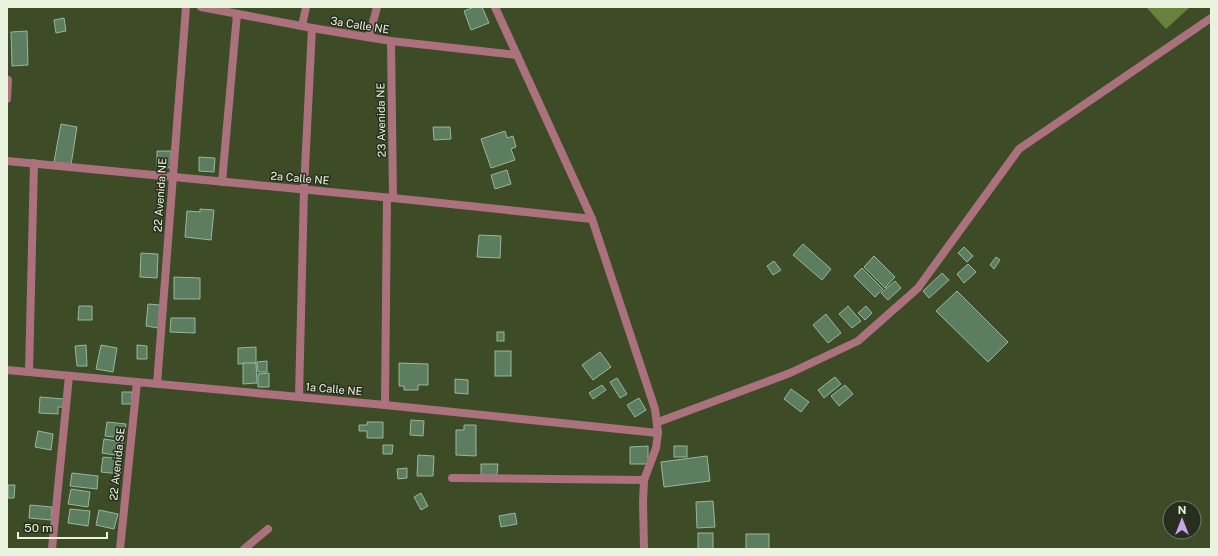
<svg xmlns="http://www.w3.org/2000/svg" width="1218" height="556" font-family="'Public Sans',sans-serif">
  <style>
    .forest { fill: #67823a }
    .building { fill: #5d7d60; stroke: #97b999 }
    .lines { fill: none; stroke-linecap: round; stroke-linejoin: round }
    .street { stroke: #ab727d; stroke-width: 8 }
    .labels { text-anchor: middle; stroke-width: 3; stroke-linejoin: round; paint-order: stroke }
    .street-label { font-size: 11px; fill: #eaf3de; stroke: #282e1e }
  </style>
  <rect width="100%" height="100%" fill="#3d4b27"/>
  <!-- forest -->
  <path class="forest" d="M 1146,7 L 1190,7 L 1166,29 Z"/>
  <!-- building -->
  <g class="building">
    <path d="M 474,7 L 482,7 L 489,23 L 471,30 L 464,11 Z"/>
    <path d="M 64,18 L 66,31 L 56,33 L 54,20 Z"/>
    <path d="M 27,31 L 28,65 L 12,66 L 11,32 Z"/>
    <path d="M 61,124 L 77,127 L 71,165 L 54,162 Z"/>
    <path d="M 433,127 L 450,127 L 451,139 L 434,140 Z"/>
    <path d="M 505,131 L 507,138 L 513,136 L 516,147 L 511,149 L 515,160 L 491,168 L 481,139 Z"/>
    <path d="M 157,151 L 171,151 L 171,168 L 157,167 Z"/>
    <path d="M 199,157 L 215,158 L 214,172 L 199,171 Z"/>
    <path d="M 507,170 L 511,184 L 495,189 L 491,175 Z"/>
    <path d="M 200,209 L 214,210 L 211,240 L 185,237 L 187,211 L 200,212 Z"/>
    <path d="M 479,235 L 501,236 L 500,258 L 477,257 Z"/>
    <path d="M 803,244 L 831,269 L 822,280 L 793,255 Z"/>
    <path d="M 964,247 L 973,256 L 967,262 L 958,253 Z"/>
    <path d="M 141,253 L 158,254 L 157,278 L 140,277 Z"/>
    <path d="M 874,256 L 895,277 L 885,288 L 864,267 Z"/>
    <path d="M 996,257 L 1000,260 L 994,269 L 990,265 Z"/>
    <path d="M 774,261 L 781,270 L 773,275 L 767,266 Z"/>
    <path d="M 968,264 L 976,272 L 964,283 L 957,274 Z"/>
    <path d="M 862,268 L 883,289 L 875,297 L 854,276 Z"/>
    <path d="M 942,273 L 949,280 L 929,298 L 923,291 Z"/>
    <path d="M 174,277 L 200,278 L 200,299 L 174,299 Z"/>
    <path d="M 895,281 L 901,288 L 888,300 L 881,293 Z"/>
    <path d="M 957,291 L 1008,342 L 988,362 L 936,311 Z"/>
    <path d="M 148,304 L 160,305 L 158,328 L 146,326 Z"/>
    <path d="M 79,306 L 92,306 L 92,320 L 78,320 Z"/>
    <path d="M 848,306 L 861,321 L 852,328 L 839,314 Z"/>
    <path d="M 866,306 L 872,313 L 865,320 L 858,313 Z"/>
    <path d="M 826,314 L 841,333 L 828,343 L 813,325 Z"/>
    <path d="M 171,318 L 195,318 L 195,333 L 170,332 Z"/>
    <rect x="497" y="332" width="7" height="9"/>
    <path d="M 86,345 L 87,366 L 77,366 L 75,346 Z"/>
    <path d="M 101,345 L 117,348 L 113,372 L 96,369 Z"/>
    <path d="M 137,345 L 147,346 L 147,359 L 137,359 Z"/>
    <path d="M 256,347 L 256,363 L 238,364 L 238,348 Z"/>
    <rect x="495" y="351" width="16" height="25"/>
    <path d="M 600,352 L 611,367 L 593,380 L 582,365 Z"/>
    <path d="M 267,361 L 267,372 L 258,372 L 257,362 Z"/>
    <path d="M 243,363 L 256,363 L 257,383 L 243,384 Z"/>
    <path d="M 399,363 L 428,364 L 428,385 L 418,385 L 418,390 L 404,390 L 404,386 L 399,386 Z"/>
    <path d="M 269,373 L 269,387 L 258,387 L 258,374 Z"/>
    <path d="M 835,377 L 841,384 L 824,398 L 818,390 Z"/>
    <path d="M 617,378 L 627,394 L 620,398 L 610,382 Z"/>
    <path d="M 455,379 L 468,380 L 468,394 L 455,393 Z"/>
    <path d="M 602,385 L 606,390 L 593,399 L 589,393 Z"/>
    <path d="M 845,385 L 853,394 L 839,406 L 831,396 Z"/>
    <path d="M 791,389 L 809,402 L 801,412 L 784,399 Z"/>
    <rect x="122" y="392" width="10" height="12"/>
    <path d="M 40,397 L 64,399 L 63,407 L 58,407 L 58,414 L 39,413 Z"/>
    <path d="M 639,398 L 646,410 L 635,417 L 627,405 Z"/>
    <path d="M 411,420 L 424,421 L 423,436 L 410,435 Z"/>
    <path d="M 107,422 L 126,424 L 124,438 L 105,436 Z"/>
    <path d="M 367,422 L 383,422 L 383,438 L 367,438 L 367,431 L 359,431 L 359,425 L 367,425 Z"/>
    <path d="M 464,425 L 476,425 L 476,456 L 456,455 L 456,430 L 464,430 Z"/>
    <path d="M 38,431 L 53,434 L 51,450 L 35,447 Z"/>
    <path d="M 104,439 L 123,442 L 121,456 L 102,453 Z"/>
    <path d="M 383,445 L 393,445 L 392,454 L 383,454 Z"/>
    <path d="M 648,446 L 648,464 L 630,464 L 630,447 Z"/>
    <rect x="674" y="446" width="13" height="11"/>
    <path d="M 418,455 L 434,456 L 433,476 L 417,476 Z"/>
    <path d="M 707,456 L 710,481 L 664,487 L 661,462 Z"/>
    <path d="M 103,457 L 121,459 L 120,474 L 101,472 Z"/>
    <path d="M 481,464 L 498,464 L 497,475 L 481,475 Z"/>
    <path d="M 407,468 L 407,478 L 398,479 L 397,469 Z"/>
    <path d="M 72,473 L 98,476 L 97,489 L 70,486 Z"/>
    <path d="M 8,485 L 15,485 L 14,498 L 8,498 Z"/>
    <path d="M 71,489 L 90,492 L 88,507 L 68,504 Z"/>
    <path d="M 421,493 L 428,506 L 421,510 L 414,497 Z"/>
    <path d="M 713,501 L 715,527 L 697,528 L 696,502 Z"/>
    <path d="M 30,505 L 52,507 L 51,520 L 29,518 Z"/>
    <path d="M 70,509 L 90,511 L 88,526 L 68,523 Z"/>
    <path d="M 99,510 L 118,514 L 114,529 L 96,525 Z"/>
    <path d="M 515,513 L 517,524 L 501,527 L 499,516 Z"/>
    <rect x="698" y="533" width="15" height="16"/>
    <rect x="746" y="534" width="23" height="15"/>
  </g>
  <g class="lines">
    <!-- street -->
    <g class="street">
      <path d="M 201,7 L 312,28 L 391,41 L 517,55"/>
      <path d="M 495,7 L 592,219 L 655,409 L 658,433 L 656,448 L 644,480 L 643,502 L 644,549"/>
      <path d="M 302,26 L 306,7"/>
      <path d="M 369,37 L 377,7"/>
      <path d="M 391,41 L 393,198"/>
      <path d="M 7,99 L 8,80"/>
      <path d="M 7,161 L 393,198 L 592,219"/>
      <path d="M 222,182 L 237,14"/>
      <path d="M 7,370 L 385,405 L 658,433"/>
      <path d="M 29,372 L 34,163"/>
      <path d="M 157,384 L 186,7"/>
      <path d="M 299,397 L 304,189 L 312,28"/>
      <path d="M 385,405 L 387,198"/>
      <path d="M 658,422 L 790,373 L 858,341 L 918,288 L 1019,149 L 1211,18"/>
      <path d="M 452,478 L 644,480"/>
      <path d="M 52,549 L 69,376"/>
      <path d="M 120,549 L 137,382"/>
      <path d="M 244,549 L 268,529"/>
    </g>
  </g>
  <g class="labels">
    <!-- street labels -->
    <g class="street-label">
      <text transform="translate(360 25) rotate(9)" y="4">3a Calle NE</text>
      <text transform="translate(381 120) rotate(-91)" y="4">23 Avenida NE</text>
      <text transform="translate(300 178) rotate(5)" y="4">2a Calle NE</text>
      <text transform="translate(160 195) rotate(-86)" y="4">22 Avenida NE</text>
      <text transform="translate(334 389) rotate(5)" y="4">1a Calle NE</text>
      <text transform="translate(117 464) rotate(-84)" y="4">22 Avenida SE</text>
    </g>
  </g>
  <!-- border -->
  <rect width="1218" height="556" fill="none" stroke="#eaf3de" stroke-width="16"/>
  <!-- north arrow -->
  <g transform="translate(1182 520)"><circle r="19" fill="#282e1e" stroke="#767d6b"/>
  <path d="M0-3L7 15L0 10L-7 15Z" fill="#c9a5ee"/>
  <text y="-6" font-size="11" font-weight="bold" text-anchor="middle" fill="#eaf3de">N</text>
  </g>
  <!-- scale -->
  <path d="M18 532v6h89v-6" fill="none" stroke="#eaf3de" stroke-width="2"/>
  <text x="24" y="532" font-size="12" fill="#eaf3de" stroke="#282e1e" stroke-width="3" paint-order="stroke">50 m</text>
</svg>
